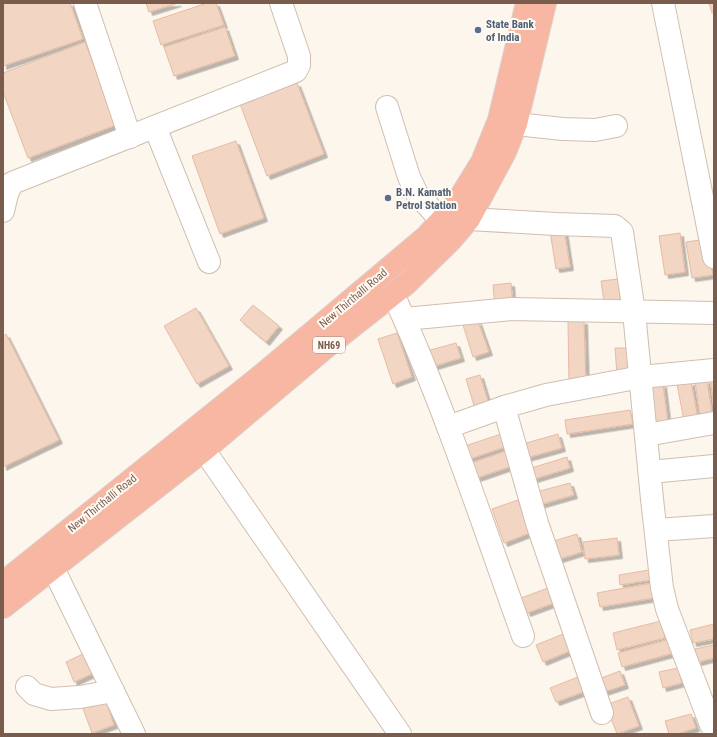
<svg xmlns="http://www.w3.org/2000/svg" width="717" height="737" font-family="'Roboto Condensed',sans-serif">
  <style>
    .building { fill: #f3d5c3; stroke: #e6bba3; filter: url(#shadow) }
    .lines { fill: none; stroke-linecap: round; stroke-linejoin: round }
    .minor-casing { stroke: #d1beb0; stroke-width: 24 }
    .highway-casing { stroke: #dad1cd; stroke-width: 24 }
    .minor { stroke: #fff; stroke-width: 22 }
    .highway { stroke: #f7b7a3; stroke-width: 22 }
    .service-dot { fill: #5c6f8a; stroke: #fffaf3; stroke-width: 1.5 }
    .labels { text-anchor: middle; stroke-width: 4; stroke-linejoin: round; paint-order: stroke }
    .shield { fill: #fffaf3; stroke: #a28b7f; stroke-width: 1 }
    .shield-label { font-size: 10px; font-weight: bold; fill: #7a5c4d }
    .service-label { font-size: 11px; font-weight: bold; fill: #4e5e75; stroke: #fffaf3; text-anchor: start }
    .street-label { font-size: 11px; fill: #7a5c4d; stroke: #fffaf3 }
  </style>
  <defs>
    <filter id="shadow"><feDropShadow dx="3.5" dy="3.5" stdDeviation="0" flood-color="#0004"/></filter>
  </defs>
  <rect width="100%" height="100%" fill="#fdf6ec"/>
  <!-- building -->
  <g class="building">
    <path d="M 3,3 L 70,3 L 83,39 L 3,66 Z"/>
    <path d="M 146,3 L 178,3 L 149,12 Z"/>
    <path d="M 207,3 L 216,3 L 224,25 L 161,45 L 153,21 Z"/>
    <path d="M 709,3 L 714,3 L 714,12 L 712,13 Z"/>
    <path d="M 225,27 L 235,56 L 174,76 L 164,47 Z"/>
    <path d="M 85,42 L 116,125 L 28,158 L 3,92 L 3,73 Z"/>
    <path d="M 297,83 L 324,154 L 267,176 L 240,104 Z"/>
    <path d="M 236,141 L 264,218 L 220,234 L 192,156 Z"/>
    <path d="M 564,229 L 570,267 L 556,269 L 550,231 Z"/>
    <path d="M 680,233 L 685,272 L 665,275 L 659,236 Z"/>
    <path d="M 707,239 L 713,275 L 692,278 L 686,242 Z"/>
    <path d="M 618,279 L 621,307 L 605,309 L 601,281 Z"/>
    <path d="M 511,283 L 513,306 L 495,308 L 493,285 Z"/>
    <path d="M 253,305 L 279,326 L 266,342 L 240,320 Z"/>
    <path d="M 196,308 L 229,366 L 197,384 L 164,326 Z"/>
    <path d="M 478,321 L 489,352 L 473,357 L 463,325 Z"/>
    <path d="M 568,321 L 584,321 L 586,387 L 569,387 Z"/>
    <path d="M 397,333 L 412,377 L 393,384 L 378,339 Z"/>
    <path d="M 6,334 L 59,440 L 3,467 L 3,336 Z"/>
    <path d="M 456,343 L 461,358 L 428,368 L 423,352 Z"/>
    <path d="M 615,348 L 628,348 L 630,374 L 617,375 Z"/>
    <path d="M 480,375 L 490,408 L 476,412 L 466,379 Z"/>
    <path d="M 710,377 L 714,377 L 714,408 Z"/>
    <path d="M 707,380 L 713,421 L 701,423 L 695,381 Z"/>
    <path d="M 691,382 L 699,424 L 685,426 L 677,384 Z"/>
    <path d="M 663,384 L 669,431 L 652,433 L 646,386 Z"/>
    <path d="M 630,410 L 633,424 L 567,434 L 565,420 Z"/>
    <path d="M 501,434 L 505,447 L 464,461 L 459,448 Z"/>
    <path d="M 558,434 L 562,448 L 523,459 L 519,445 Z"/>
    <path d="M 506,451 L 512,466 L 471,480 L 465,465 Z"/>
    <path d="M 567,457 L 570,468 L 531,480 L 528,469 Z"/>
    <path d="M 570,483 L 574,495 L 539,505 L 536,492 Z"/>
    <path d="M 518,500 L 530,533 L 504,543 L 492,509 Z"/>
    <path d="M 577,534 L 582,552 L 553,561 L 547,543 Z"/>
    <path d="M 617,538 L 619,555 L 585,559 L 583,542 Z"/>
    <path d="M 649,570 L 651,580 L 620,585 L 619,575 Z"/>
    <path d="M 652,583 L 654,598 L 600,607 L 597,593 Z"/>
    <path d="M 548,588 L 554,603 L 527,613 L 521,598 Z"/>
    <path d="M 661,621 L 665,638 L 617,650 L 613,633 Z"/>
    <path d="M 714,624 L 714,639 L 693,643 L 690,630 Z"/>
    <path d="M 568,632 L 575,649 L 543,662 L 536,645 Z"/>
    <path d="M 670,639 L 674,653 L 622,667 L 618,653 Z"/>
    <path d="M 714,645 L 714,658 L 698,662 L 695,649 Z"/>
    <path d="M 85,653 L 94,673 L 74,682 L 66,662 Z"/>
    <path d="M 678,668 L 682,683 L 663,688 L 659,672 Z"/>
    <path d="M 620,671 L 625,685 L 601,693 L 596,680 Z"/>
    <path d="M 583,675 L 589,690 L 556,702 L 550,688 Z"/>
    <path d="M 104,695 L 114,725 L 92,733 L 81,703 Z"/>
    <path d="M 628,697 L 639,726 L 617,734 L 606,705 Z"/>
    <path d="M 691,714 L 696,728 L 677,734 L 669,734 L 665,721 Z"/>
  </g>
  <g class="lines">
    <!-- minor casing -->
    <g class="minor-casing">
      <g id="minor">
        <path d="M 85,3 L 130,137"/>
        <path d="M 663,3 L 714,257"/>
        <path d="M 387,107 L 409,177 L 417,194 L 441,220"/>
        <path d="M 516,124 L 563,129 L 595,130 L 616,126"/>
        <path d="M 155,127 L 209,262"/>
        <path d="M 3,211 L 7,194 L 12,183 L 296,71 L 299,65 L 299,56 L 281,3"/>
        <path d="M 469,219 L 556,224 L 615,226 L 622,232 L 634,312 L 652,499 L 662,588 L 667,609 L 711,725"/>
        <path d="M 393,294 C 444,405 482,522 523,636"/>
        <path d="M 405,319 L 511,309 L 714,313"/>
        <path d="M 504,407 L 537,523 L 602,713"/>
        <path d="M 448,427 L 504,407 L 546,395 L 641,377 L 714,370"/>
        <path d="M 646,435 L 714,423"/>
        <path d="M 204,450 L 400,734"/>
        <path d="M 650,472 L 714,466"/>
        <path d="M 656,530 L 714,526"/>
        <path d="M 53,568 L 134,734"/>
        <path d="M 27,687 L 34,694 L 51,699 L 80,697 L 113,691"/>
      </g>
    </g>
    <!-- highway casing -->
    <g class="highway-casing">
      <g id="highway">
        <path d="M 3,583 L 263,374 L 426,237 L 456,204 L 482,162 L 499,120 L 527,3"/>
        <path d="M 3,607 L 204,450 L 326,347 L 407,283 L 450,241 L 469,219 L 505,152 L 516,124 L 545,3"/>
      </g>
    </g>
    <!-- minor -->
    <use href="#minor" class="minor"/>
    <!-- highway -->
    <use href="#highway" class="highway"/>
  </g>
  <!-- markers -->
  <g class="service-dot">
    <circle cx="478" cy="30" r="4"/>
    <circle cx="388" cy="198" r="4"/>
  </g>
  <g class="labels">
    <!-- shield labels -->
    <rect class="shield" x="313" y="337" width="32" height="16" rx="3"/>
    <g class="shield-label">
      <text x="329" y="349">NH69</text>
    </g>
    <!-- service labels -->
    <g class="service-label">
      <text x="486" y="28">State Bank<tspan x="486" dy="13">of India</tspan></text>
      <text x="396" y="196">B.N. Kamath<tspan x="396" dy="13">Petrol Station</tspan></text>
    </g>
    <!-- street labels -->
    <g class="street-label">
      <text transform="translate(353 298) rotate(-40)" y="4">New Thirthalli Road</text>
      <text transform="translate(102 503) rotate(-39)" y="4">New Thirthalli Road</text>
    </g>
  </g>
  <!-- border -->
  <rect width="717" height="737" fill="none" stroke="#7a5c4d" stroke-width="8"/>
</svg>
